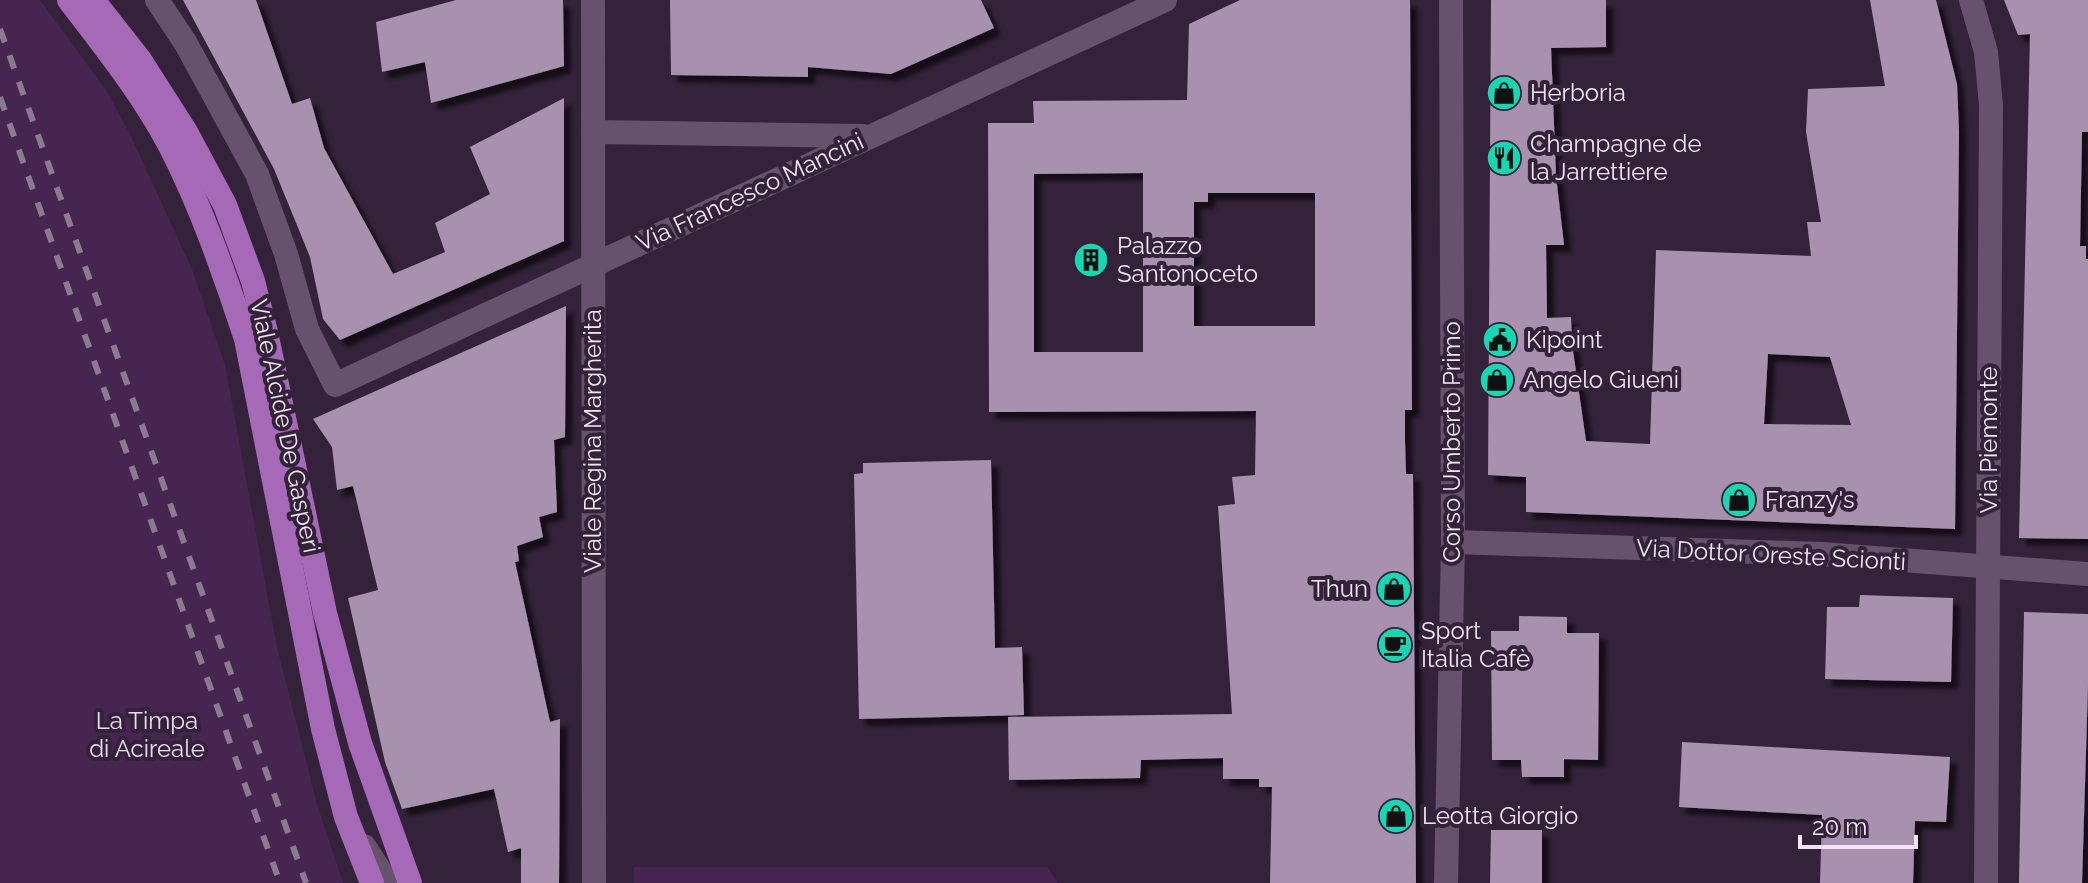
<svg xmlns="http://www.w3.org/2000/svg" width="2088" height="883" font-family="Raleway,sans-serif">
  <style>
    .green { fill: #462550 }
    .building { fill: #a791ae; fill-rule: evenodd; filter: url(#shadow) }
    .lines { fill: none; stroke-linecap: round; stroke-linejoin: round }
    .minor { stroke: #66526c; stroke-width: 24 }
    .major { stroke: #a569b7; stroke-width: 24 }
    .rail { stroke: #8a7c8f; stroke-width: 6; stroke-dasharray: 14 14; stroke-linecap: butt }
    .labels { text-anchor: middle; stroke-width: 8; stroke-linejoin: round; paint-order: stroke }
    .poi-label { font-size: 24px; fill: #f1e5f4; stroke: #332239; text-anchor: start }
    .street-label { font-size: 24px; fill: #f1e5f4; stroke: #332239 }
    .park-label { font-size: 24px; fill: #efd7f7; stroke: #332239 }
  </style>
  <defs>
    <filter id="shadow"><feDropShadow dx="7" dy="7" stdDeviation="2" flood-color="#0009"/></filter>
  </defs>
  <rect width="100%" height="100%" fill="#332239"/>
  <!-- green -->
  <g class="green">
    <path d="M 0,0 L 40,0 L 106,90 L 128,130 L 192,269 L 225,365 L 277,647 L 317,804 L 343,883 L 0,883 Z"/>
    <path d="M 634,867 L 1047,867 L 1058,883 L 634,883 Z"/>
  </g>
  <!-- building -->
  <g class="building">
    <path d="M 183,0 L 256,0 L 292,104 L 310,98 L 324,148 L 393,274 L 445,252 L 435,223 L 490,194 L 470,147 L 564,98 L 564,241 L 340,340 L 323,319 L 310,257 L 274,169 Z"/>
    <path d="M 456,0 L 563,0 L 564,66 L 431,103 L 425,62 L 382,72 L 376,22 Z"/>
    <path d="M 670,0 L 981,0 L 994,28 L 891,74 L 808,67 L 808,77 L 671,75 Z"/>
    <path d="M 1240,0 L 1410,0 L 1412,410 L 1405,410 L 1405,442 L 1406,474 L 1413,474 L 1416,883 L 1270,883 L 1272,787 L 1259,787 L 1259,779 L 1223,779 L 1223,758 L 1141,760 L 1140,778 L 1009,780 L 1008,717 L 1232,714 L 1218,506 L 1235,504 L 1232,477 L 1255,475 L 1256,411 L 989,412 L 988,123 L 1034,123 L 1033,101 L 1187,100 L 1189,24 ZM 1143,173 L 1143,352 L 1034,352 L 1034,174 ZM 1208,193 L 1315,193 L 1315,326 L 1194,326 L 1194,202 L 1208,202 Z"/>
    <path d="M 1491,0 L 1606,0 L 1606,47 L 1551,48 L 1556,176 L 1564,245 L 1546,245 L 1547,318 L 1571,317 L 1572,344 L 1586,441 L 1650,444 L 1656,250 L 1811,256 L 1807,222 L 1821,222 L 1806,132 L 1808,89 L 1885,86 L 1870,0 L 1936,0 L 1957,84 L 1959,132 L 1955,529 L 1526,512 L 1526,477 L 1488,475 ZM 1768,354 L 1830,357 L 1851,425 L 1764,424 Z"/>
    <path d="M 2004,0 L 2088,0 L 2088,132 L 2082,132 L 2080,246 L 2086,246 L 2086,259 L 2088,259 L 2088,539 L 2019,538 L 2030,34 L 2018,35 Z"/>
    <path d="M 566,306 L 565,437 L 554,440 L 557,512 L 539,517 L 543,537 L 517,546 L 519,561 L 515,562 L 550,722 L 560,719 L 559,883 L 521,883 L 521,848 L 508,852 L 494,789 L 402,809 L 385,762 L 348,598 L 378,590 L 353,486 L 337,490 L 332,447 L 313,419 Z"/>
    <path d="M 991,460 L 995,648 L 1022,647 L 1024,715 L 859,719 L 854,474 L 863,473 L 863,463 Z"/>
    <path d="M 1860,595 L 1953,598 L 1951,682 L 1825,679 L 1827,607 L 1859,607 Z"/>
    <path d="M 2024,612 L 2088,614 L 2088,684 L 2082,883 L 2019,883 Z"/>
    <path d="M 1519,616 L 1567,617 L 1567,633 L 1599,633 L 1598,760 L 1564,759 L 1564,777 L 1522,777 L 1521,760 L 1492,760 L 1491,631 L 1519,631 Z"/>
    <path d="M 1682,742 L 1950,757 L 1946,822 L 1915,821 L 1913,883 L 1820,883 L 1822,815 L 1679,807 Z"/>
    <path d="M 1491,830 L 1542,830 L 1542,883 L 1490,883 Z"/>
  </g>
  <g class="lines">
    <!-- minor -->
    <g class="minor">
      <path d="M 157,0 L 185,42 L 257,174 L 286,254 L 307,329 L 335,385 L 1165,0"/>
      <path d="M 593,0 L 594,883"/>
      <path d="M 1971,0 L 1986,52 L 1991,105 L 1986,883"/>
      <path d="M 593,132 L 863,136"/>
      <path d="M 1453,542 L 1822,554 L 2088,574"/>
      <path d="M 364,846 L 388,883"/>
      <path d="M 1446,883 L 1453,542 L 1451,0"/>
    </g>
    <!-- major -->
    <g class="major">
      <path d="M 69,0 C 105,47 142,93 170,146 C 202,208 224,273 246,339 L 323,729 L 346,817 L 372,883"/>
      <path d="M 93,0 L 140,60 L 186,132 L 225,205 L 253,281 L 266,332 L 325,613 L 360,743 L 410,883"/>
    </g>
    <!-- rail -->
    <g class="rail">
      <path d="M 0,29 L 306,883"/>
      <path d="M 0,97 L 280,883"/>
    </g>
  </g>
  <!-- icons -->
  <defs>
    <g id="shop-disc" transform="scale(1.8)"><circle r="9.5" fill="#1ad5b2" stroke="#332239"/><path d="M-5-2.5h2.3a2.7 3.5 0 0 1 5.4 0H5L5.5 6h-11ZM-1.5-2.5h3a1.5 2.3 0 0 0-3 0Z" fill="#111"/></g>
    <g id="restaurant-disc" transform="scale(1.8)"><circle r="9.5" fill="#1ad5b2" stroke="#332239"/><path d="M-5-6h1v4h1v-4h1v4h1v-4h1v5L-1.5 .5V6h-2V.5L-5-1ZM5-6V6H3V1.5H1.5Q1.5-4 5-6Z" fill="#111"/></g>
    <g id="building-disc" transform="scale(1.8)"><circle r="9.5" fill="#1ad5b2" stroke="#332239"/><path d="M-4-6H4V6H1V3H-1V6H-4ZM-2.5-4.3h1.7v1.8h-1.7ZM.8-4.3h1.7v1.8H.8ZM-2.5-1h1.7V.8h-1.7ZM.8-1h1.7V.8H.8Z" fill="#111"/></g>
    <g id="civic-disc" transform="scale(1.8)"><circle r="9.5" fill="#1ad5b2" stroke="#332239"/><path d="M-.6-6.5H3V-4.5H.6V-3L4-1V1h2V6H-6V1h2V-1L-.6-3ZM-1.2 2.5V6h2.4V2.5Z" fill="#111"/></g>
    <g id="cafe-disc" transform="scale(1.8)"><circle r="9.5" fill="#1ad5b2" stroke="#332239"/><path d="M-5.5-4.5H6V0H3Q3 3.5 0 3.5H-2.5Q-5.5 3.5-5.5 0ZM3-3.2v2h1.7v-2ZM-6 4.5H4V6H-6Z" fill="#111"/></g>
  </defs>
  <g fill-rule="evenodd">
    <use href="#shop-disc" x="1504" y="93"/>
    <use href="#restaurant-disc" x="1504" y="158"/>
    <use href="#building-disc" x="1091" y="260"/>
    <use href="#civic-disc" x="1500" y="340"/>
    <use href="#shop-disc" x="1497" y="380"/>
    <use href="#shop-disc" x="1739" y="500"/>
    <use href="#shop-disc" x="1394" y="589"/>
    <use href="#cafe-disc" x="1395" y="645"/>
    <use href="#shop-disc" x="1396" y="816"/>
  </g>
  <g class="labels">
    <!-- poi labels -->
    <g class="poi-label">
      <text x="1530" y="101">Herboria</text>
      <text x="1530" y="152">Champagne de<tspan x="1530" dy="28">la Jarrettiere</tspan></text>
      <text x="1117" y="254">Palazzo<tspan x="1117" dy="28">Santonoceto</tspan></text>
      <text x="1526" y="348">Kipoint</text>
      <text x="1523" y="388">Angelo Giueni</text>
      <text x="1765" y="508">Franzy's</text>
      <text x="1368" y="597" text-anchor="end">Thun</text>
      <text x="1421" y="639">Sport<tspan x="1421" dy="28">Italia Cafè</tspan></text>
      <text x="1422" y="824">Leotta Giorgio</text>
    </g>
    <!-- street labels -->
    <g class="street-label">
      <text transform="translate(750 192) rotate(-25)" y="8">Via Francesco Mancini</text>
      <text transform="translate(285 426) rotate(78)" y="8">Viale Alcide De Gasperi</text>
      <text transform="translate(1989 440) rotate(-90)" y="8">Via Piemonte</text>
      <text transform="translate(593 441) rotate(-90)" y="8">Viale Regina Margherita</text>
      <text transform="translate(1452 442) rotate(-90)" y="8">Corso Umberto Primo</text>
      <text transform="translate(1771 555) rotate(3)" y="8">Via Dottor Oreste Scionti</text>
    </g>
    <!-- park labels -->
    <g class="park-label">
      <text x="147" y="729">La Timpa<tspan x="147" dy="28">di Acireale</tspan></text>
    </g>
  </g>
  <!-- scale -->
  <path d="M1800 835v12h116v-12" fill="none" stroke="#f1e5f4" stroke-width="4"/>
  <text x="1812" y="835" font-size="24" fill="#f1e5f4" stroke="#332239" stroke-width="6" paint-order="stroke">20 m</text>
</svg>
